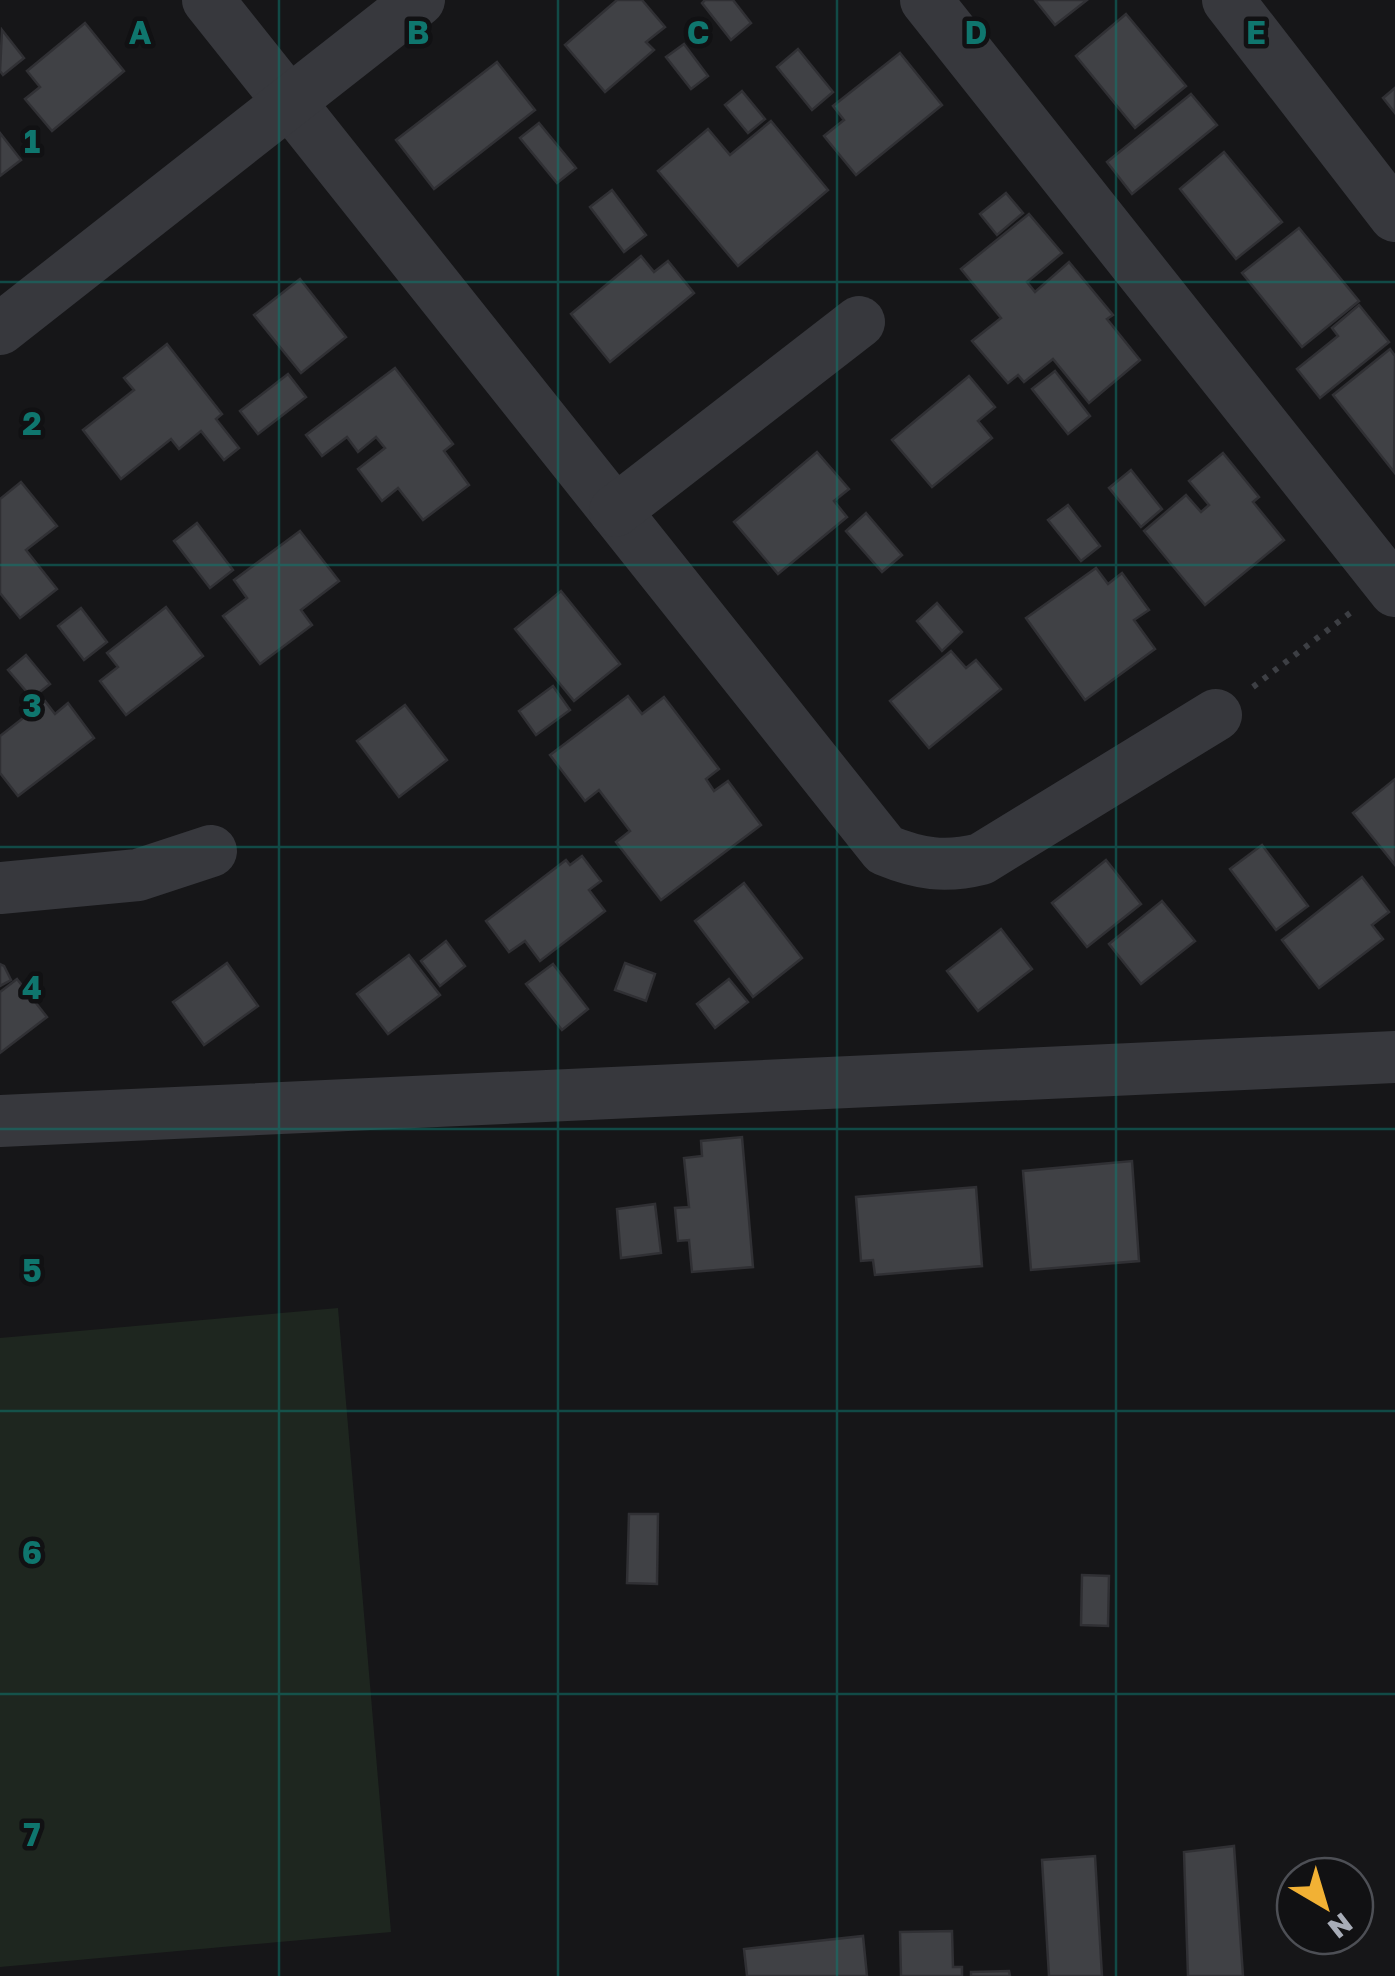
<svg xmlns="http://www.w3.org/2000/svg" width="1395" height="1976" font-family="'Golos Text',sans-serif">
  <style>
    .green { fill: #1e261f }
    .building { fill: #404145; stroke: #303034; stroke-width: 2.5 }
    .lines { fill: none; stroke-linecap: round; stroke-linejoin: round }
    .path { stroke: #3d3f44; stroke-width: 6; stroke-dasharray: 5 8; stroke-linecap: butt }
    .minor { stroke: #37383d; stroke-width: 52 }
    .grid { fill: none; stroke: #0f766e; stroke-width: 2.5; stroke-opacity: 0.55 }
    .grid-label { font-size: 32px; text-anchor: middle; font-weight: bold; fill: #0f766e; stroke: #111113; stroke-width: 9; stroke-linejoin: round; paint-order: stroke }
  </style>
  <rect width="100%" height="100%" fill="#161618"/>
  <!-- green -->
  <path class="green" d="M 338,1308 L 391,1932 L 0,1967 L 0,1338 Z"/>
  <!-- building -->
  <g class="building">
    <path d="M 617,0 L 642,0 L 665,27 L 646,42 L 654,50 L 605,92 L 565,45 Z"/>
    <path d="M 705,0 L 733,0 L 751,23 L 731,40 L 702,3 Z"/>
    <path d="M 1035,0 L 1087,0 L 1055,25 Z"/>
    <path d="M 1126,14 L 1186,86 L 1135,128 L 1076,56 Z"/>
    <path d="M 85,23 L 124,71 L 52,131 L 25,99 L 40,87 L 27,71 Z"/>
    <path d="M 2,30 L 24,58 L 3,75 L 0,71 Z"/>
    <path d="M 684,44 L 708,76 L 691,89 L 666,57 Z"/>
    <path d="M 798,49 L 833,92 L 812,110 L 777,67 Z"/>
    <path d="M 900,53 L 942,105 L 856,175 L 824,136 L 844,120 L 833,106 Z"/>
    <path d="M 497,62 L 535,110 L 434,189 L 396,140 Z"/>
    <path d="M 1395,88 L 1395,113 L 1383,98 Z"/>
    <path d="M 742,91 L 765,119 L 748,133 L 725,105 Z"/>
    <path d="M 1191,94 L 1217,125 L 1132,194 L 1107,162 Z"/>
    <path d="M 771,121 L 828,190 L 738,266 L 658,171 L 708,129 L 730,155 Z"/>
    <path d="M 539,123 L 576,168 L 557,183 L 520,138 Z"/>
    <path d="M 0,133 L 21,160 L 0,176 Z"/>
    <path d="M 1224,152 L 1282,222 L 1236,259 L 1180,189 Z"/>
    <path d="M 612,190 L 646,235 L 624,252 L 590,207 Z"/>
    <path d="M 1006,193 L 1023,213 L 997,235 L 980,214 Z"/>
    <path d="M 1029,214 L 1062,253 L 1027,282 L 1035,292 L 1069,262 L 1113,315 L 1107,319 L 1140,360 L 1089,403 L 1053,359 L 1024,382 L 1018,375 L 1008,383 L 972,341 L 1001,318 L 961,269 Z"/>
    <path d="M 1299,228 L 1359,301 L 1302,347 L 1242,273 Z"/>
    <path d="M 641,256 L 654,272 L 668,261 L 694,293 L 610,362 L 571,314 Z"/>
    <path d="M 300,279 L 346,337 L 301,373 L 254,315 Z"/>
    <path d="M 1359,305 L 1389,342 L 1320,398 L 1297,369 L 1338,336 L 1332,328 Z"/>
    <path d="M 167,344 L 222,414 L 216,419 L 239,448 L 224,460 L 201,431 L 179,449 L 171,439 L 121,479 L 83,430 L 134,390 L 124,378 Z"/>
    <path d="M 1390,349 L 1395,356 L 1394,472 L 1333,395 Z"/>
    <path d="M 395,368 L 453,444 L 444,451 L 469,485 L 423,520 L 398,488 L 382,501 L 358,469 L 385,448 L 376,437 L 358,452 L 347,437 L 322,456 L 306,435 Z"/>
    <path d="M 1055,371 L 1090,416 L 1068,434 L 1032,389 Z"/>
    <path d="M 288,374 L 306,397 L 258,434 L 240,411 Z"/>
    <path d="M 969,376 L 995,407 L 978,421 L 992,438 L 932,487 L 892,440 Z"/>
    <path d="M 817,452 L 849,489 L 834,501 L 847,517 L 778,574 L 734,522 Z"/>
    <path d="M 1223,453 L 1259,497 L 1253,502 L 1284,540 L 1205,605 L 1144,531 L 1186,495 L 1201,512 L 1209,505 L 1189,481 Z"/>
    <path d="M 1131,470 L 1162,509 L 1141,527 L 1109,488 Z"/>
    <path d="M 21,482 L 57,526 L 26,550 L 57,589 L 20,618 L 0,593 L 0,499 Z"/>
    <path d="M 1068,505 L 1100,546 L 1081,561 L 1048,520 Z"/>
    <path d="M 866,513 L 902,555 L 882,572 L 846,531 Z"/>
    <path d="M 197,523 L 233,570 L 210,588 L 174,541 Z"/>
    <path d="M 300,531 L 339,581 L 301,610 L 312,625 L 260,664 L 223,616 L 247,598 L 234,580 Z"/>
    <path d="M 1096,568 L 1108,584 L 1122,573 L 1149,610 L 1134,620 L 1155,649 L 1085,700 L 1026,618 Z"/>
    <path d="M 561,591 L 620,664 L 574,701 L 515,629 Z"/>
    <path d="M 937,603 L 962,632 L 942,651 L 917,621 Z"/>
    <path d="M 166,607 L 203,656 L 126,715 L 100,681 L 118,667 L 107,653 Z"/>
    <path d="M 81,608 L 107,642 L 84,660 L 58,626 Z"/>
    <path d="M 951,651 L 966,668 L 976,660 L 1001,689 L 929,748 L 890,701 Z"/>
    <path d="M 26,655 L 50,684 L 32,698 L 8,670 Z"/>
    <path d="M 553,686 L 570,710 L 536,735 L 519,711 Z"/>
    <path d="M 628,696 L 642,714 L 664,697 L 719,769 L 706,779 L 714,791 L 728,781 L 761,825 L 661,900 L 616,842 L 630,831 L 599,790 L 585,801 L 550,755 Z"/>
    <path d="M 45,701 L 55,714 L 68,703 L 94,738 L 18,796 L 0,773 L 0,736 Z"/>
    <path d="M 405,705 L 447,760 L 399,797 L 357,741 Z"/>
    <path d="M 1395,779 L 1395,865 L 1353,813 Z"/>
    <path d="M 1262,845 L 1308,906 L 1276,930 L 1230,869 Z"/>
    <path d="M 582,856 L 601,881 L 589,890 L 605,911 L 540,961 L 525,941 L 509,952 L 486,921 L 566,860 L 570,865 Z"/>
    <path d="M 1106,860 L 1141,904 L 1087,947 L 1052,903 Z"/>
    <path d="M 1362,877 L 1389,912 L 1372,925 L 1383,939 L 1319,988 L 1282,940 Z"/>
    <path d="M 744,883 L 802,958 L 753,997 L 695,921 Z"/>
    <path d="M 1162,901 L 1195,941 L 1141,984 L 1109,944 Z"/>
    <path d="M 1001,929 L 1032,969 L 978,1011 L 947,971 Z"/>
    <path d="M 446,941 L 465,966 L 440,986 L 421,961 Z"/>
    <path d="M 409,955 L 440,995 L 388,1034 L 357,994 Z"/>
    <path d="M 227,963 L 258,1006 L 204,1045 L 173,1002 Z"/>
    <path d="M 625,963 L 655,974 L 646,1001 L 615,990 Z"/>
    <path d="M 0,964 L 4,966 L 11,980 L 0,986 Z"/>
    <path d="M 553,964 L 588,1009 L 562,1030 L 526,984 Z"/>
    <path d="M 17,979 L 47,1017 L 0,1053 L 0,992 Z"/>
    <path d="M 729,979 L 748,1002 L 715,1028 L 697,1004 Z"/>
    <path d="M 742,1137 L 753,1267 L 692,1272 L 689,1240 L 678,1241 L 675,1208 L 689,1207 L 684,1158 L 702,1156 L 701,1141 Z"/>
    <path d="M 1132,1161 L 1139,1261 L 1031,1270 L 1023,1171 Z"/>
    <path d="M 976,1187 L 982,1266 L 875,1275 L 873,1260 L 861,1261 L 856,1197 Z"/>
    <path d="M 655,1204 L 661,1253 L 621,1258 L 617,1209 Z"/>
    <path d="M 629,1514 L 658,1514 L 657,1584 L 627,1583 Z"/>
    <path d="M 1082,1575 L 1109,1576 L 1108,1626 L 1081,1625 Z"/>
    <path d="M 1234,1846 L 1243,1976 L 1188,1976 L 1184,1852 Z"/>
    <path d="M 1095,1856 L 1102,1976 L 1049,1976 L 1042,1860 Z"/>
    <path d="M 952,1931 L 953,1967 L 962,1967 L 962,1976 L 901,1976 L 900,1932 Z"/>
    <path d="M 863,1936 L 867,1976 L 747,1976 L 744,1949 Z"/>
    <path d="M 1009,1971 L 1010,1976 L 971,1976 L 971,1972 Z"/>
  </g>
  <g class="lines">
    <!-- path -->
    <path class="path" d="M 1253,687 L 1350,613"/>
    <!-- minor -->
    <g class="minor">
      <path d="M 208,0 L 885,850 C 919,864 945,868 981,859 L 1216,715"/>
      <path d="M 926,0 L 1395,591"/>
      <path d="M 1228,0 L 1395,216"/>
      <path d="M 0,329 L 419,0"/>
      <path d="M 615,511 L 859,322"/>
      <path d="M 0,888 L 138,875 L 211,851"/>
      <path d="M 0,1121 L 1395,1057"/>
    </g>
  </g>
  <!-- grid -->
  <path class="grid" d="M 279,0 L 279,1976M 558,0 L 558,1976M 837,0 L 837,1976M 1116,0 L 1116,1976M 0,282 L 1395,282M 0,565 L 1395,565M 0,847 L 1395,847M 0,1129 L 1395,1129M 0,1411 L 1395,1411M 0,1694 L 1395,1694"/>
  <g class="grid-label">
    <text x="140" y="44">A</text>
    <text x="418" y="44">B</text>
    <text x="698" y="44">C</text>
    <text x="976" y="44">D</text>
    <text x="1256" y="44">E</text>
    <text x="32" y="153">1</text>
    <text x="32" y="435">2</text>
    <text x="32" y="717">3</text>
    <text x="32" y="999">4</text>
    <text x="32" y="1282">5</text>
    <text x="32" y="1564">6</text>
    <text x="32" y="1846">7</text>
  </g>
  <!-- north arrow -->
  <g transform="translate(1325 1906) rotate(142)"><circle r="48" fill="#111113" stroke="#4d4f55" stroke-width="2.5"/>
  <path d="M0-8L18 38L0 25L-18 38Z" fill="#f2b134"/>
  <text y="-15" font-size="28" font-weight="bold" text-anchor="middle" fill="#a8adb8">N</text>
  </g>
</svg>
